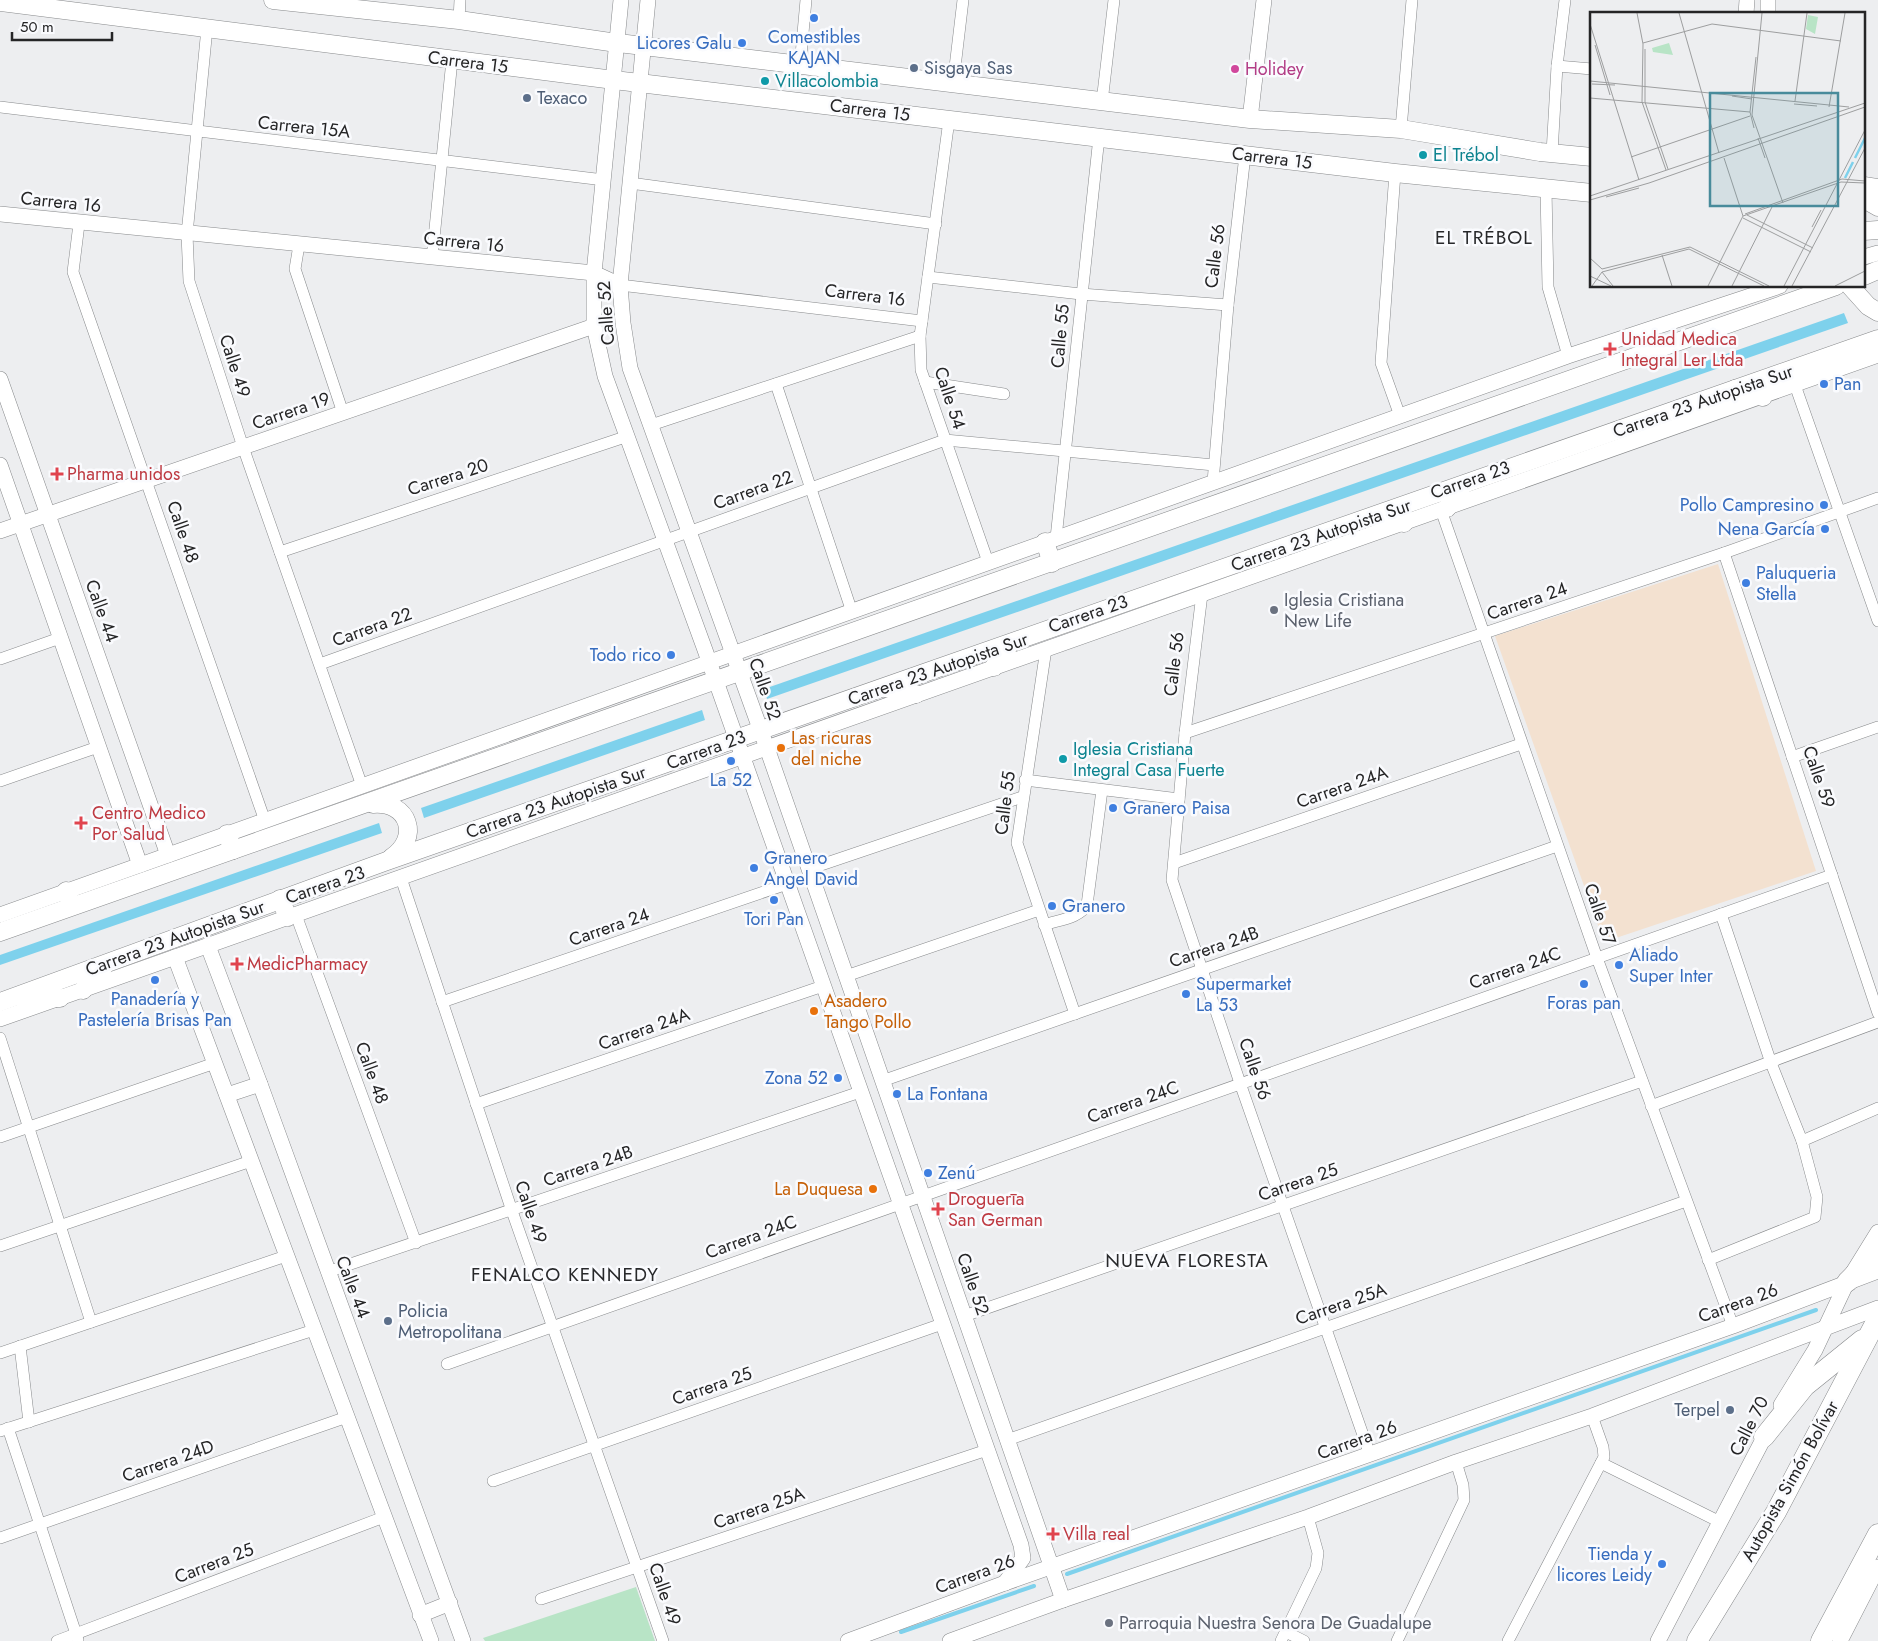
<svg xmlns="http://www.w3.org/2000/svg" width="1878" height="1641" font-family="Jost,sans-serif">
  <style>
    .education { fill: #f3e1d0 }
    .green { fill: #b8e4c6 }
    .water { fill: #7ed1ec }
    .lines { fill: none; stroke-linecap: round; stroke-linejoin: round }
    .stream { stroke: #7ed1ec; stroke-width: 4 }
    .street-casing { stroke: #87898b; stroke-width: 12 }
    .secondary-casing { stroke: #87898b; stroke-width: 16 }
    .primary-casing { stroke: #87898b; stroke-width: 19 }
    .highway-casing { stroke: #87898b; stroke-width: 21 }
    .street { stroke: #fff; stroke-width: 11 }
    .secondary { stroke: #fff; stroke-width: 15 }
    .primary { stroke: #fff; stroke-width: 18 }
    .highway { stroke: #fff; stroke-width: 20 }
    .shop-dot { fill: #3f7fe0; stroke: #fafbfe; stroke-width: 2 }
    .service-dot { fill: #5c6f8a; stroke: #fafbfe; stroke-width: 2 }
    .hotel-dot { fill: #d1479c; stroke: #fafbfe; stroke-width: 2 }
    .culture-dot { fill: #0f9aa8; stroke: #fafbfe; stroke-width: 2 }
    .health-dot { fill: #e0444e; stroke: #fafbfe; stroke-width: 2 }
    .worship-dot { fill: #6b7280; stroke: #fafbfe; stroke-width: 2 }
    .food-dot { fill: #e8710a; stroke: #fafbfe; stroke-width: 2 }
    .labels { text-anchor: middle; stroke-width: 5; stroke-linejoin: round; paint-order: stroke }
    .shop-label { font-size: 18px; fill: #366cbe; stroke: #fafbfe; text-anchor: start }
    .street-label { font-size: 18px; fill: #252526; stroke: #fafbfe }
    .service-label { font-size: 18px; fill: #4e5e75; stroke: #fafbfe; text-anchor: start }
    .hotel-label { font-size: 18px; fill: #b23c85; stroke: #fafbfe; text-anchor: start }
    .culture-label { font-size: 18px; fill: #0d838f; stroke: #fafbfe; text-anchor: start }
    .health-label { font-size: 18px; fill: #be3a42; stroke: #fafbfe; text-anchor: start }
    .worship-label { font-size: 18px; fill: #5b616d; stroke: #fafbfe; text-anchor: start }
    .food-label { font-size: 18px; fill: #c56008; stroke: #fafbfe; text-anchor: start }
    .neighbourhood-label { font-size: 19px; letter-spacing: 1px; fill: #28292b; stroke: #fafbfe }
    .inset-river { fill: none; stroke: #7ed1ec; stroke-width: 2.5 }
    .inset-road { fill: none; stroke: #9d9e9f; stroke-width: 1 }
    .view { fill: #488b9b; fill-opacity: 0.15; stroke: #488b9b; stroke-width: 2.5 }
    .inset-edge { fill: none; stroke: #252526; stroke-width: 2.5 }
  </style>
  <rect width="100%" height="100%" fill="#edeef0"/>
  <!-- education -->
  <path class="education" d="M 1718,564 L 1816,871 L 1604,942 L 1495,636 Z"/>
  <!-- green -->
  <path class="green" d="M 636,1587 L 655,1641 L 485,1641 L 483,1638 Z"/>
  <!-- water -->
  <g class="water">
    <path d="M 1844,313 L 1848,323 L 767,699 L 764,689 Z"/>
    <path d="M 702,710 L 705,720 L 424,818 L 421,808 Z"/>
    <path d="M 379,823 L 382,833 L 0,965 L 0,955 Z"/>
  </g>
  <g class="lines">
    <!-- stream -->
    <g class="stream">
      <path d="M 1067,1574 L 1816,1310"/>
      <path d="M 901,1632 L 1034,1586"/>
    </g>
    <!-- street casing -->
    <g class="street-casing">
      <g id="street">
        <path d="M 459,20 L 460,0"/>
        <path d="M 207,28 L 187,234 L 189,281 L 243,447 L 362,786"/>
        <path d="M 800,66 L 806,0"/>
        <path d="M 1557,66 L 1592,69"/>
        <path d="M 953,84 L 963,0"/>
        <path d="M 1102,102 L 1114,0"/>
        <path d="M 0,107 L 604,180"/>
        <path d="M 949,120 L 920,336 L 921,370 L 988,562"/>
        <path d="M 1401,129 L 1412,0"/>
        <path d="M 1552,153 L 1557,66 L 1565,0"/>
        <path d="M 1395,173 L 1381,363 L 1400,416"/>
        <path d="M 630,183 L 936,224"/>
        <path d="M 1546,189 L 1548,287 L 1568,356"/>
        <path d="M 79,224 L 73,272 L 265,821"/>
        <path d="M 299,245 L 295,269 L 343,413"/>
        <path d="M 432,258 L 452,60"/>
        <path d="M 928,277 L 1081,294 L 1228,305"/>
        <path d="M 620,285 L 922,321"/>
        <path d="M 925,382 L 1004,394"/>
        <path d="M 776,384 L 852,612"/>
        <path d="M 1795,385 L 1878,621"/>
        <path d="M 651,425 L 920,336"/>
        <path d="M 1213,482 L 1228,305 L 1245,155"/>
        <path d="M 1441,510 L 1597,958 L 1733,1326"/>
        <path d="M 1056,538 L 1099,137"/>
        <path d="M 280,552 L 628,436"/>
        <path d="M 1724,553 L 1878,1013"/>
        <path d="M 1202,594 L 1185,733 L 1172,880 L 1240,1083 L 1370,1455"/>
        <path d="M 1046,649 L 1017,843 L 1075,1014"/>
        <path d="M 0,659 L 60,638"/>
        <path d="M 320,664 L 945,440 L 1214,465"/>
        <path d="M 1185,733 L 1724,553 L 1878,498"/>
        <path d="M 1792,757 L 1878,727"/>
        <path d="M 1025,780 L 1179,799"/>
        <path d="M 0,781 L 98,747"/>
        <path d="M 1174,863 L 1521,744"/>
        <path d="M 809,869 L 1022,797"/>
        <path d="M 401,878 L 512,1211 L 663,1641"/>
        <path d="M 296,915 L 416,1243"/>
        <path d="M 1044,925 C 1058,920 1080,918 1087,905 L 1102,790"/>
        <path d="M 846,976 L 1039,910"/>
        <path d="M 442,1002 L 787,884"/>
        <path d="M 0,1038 L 91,1322"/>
        <path d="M 882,1081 L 1557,846"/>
        <path d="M 476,1104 L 823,986"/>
        <path d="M 1651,1106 L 1878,1022"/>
        <path d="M 0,1137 L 215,1063"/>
        <path d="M 1802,1141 L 1878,1108"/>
        <path d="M 0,1246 L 251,1161"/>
        <path d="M 1708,1260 L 1815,1217 L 1817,1197 L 1802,1141 L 1771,1063 L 1721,914"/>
        <path d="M 327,1272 L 860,1092"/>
        <path d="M 964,1316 L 1642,1081"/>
        <path d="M 20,1346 L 29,1422"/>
        <path d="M 0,1353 L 286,1256"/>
        <path d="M 447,1364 L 1832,875"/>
        <path d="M 8,1428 L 78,1640"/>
        <path d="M 0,1431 L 314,1330"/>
        <path d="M 1007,1440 L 1686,1201"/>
        <path d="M 1601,1463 L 1720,1522"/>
        <path d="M 493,1481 L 942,1324"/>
        <path d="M 0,1538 L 347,1417"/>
        <path d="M 541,1599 L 987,1450"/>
        <path d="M 1286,1632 L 1304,1641"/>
        <path d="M 57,1641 L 384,1517"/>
        <path d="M 1281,1641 L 1316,1568 L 1318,1553 L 1308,1517"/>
        <path d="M 1397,1641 L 1464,1500 L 1463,1485 L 1456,1462"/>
        <path d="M 1508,1641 L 1604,1457 L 1603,1447 L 1592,1416"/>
      </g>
    </g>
    <!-- secondary casing -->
    <g class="secondary-casing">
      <g id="secondary">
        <path d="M 621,0 L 594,273 L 594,326 L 605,376 L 705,650 L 1021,1545 L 1023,1558 L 1005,1583"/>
        <path d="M 648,0 L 620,285 L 623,323 L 630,368 L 767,748 L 1063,1600"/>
        <path d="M 1746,14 L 1747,0"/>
        <path d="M 1768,14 L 1768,0"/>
        <path d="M 1250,119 L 1264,0"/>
        <path d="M 0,214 L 594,273 L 620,285"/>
        <path d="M 1864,257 L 1878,253"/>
        <path d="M 0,379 L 168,855"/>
        <path d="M 0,465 L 140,865"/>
        <path d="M 0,531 L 594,326"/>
        <path d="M 0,915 L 1568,356 L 1780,286"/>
        <path d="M 208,946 L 260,1084 L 463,1641"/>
        <path d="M 175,957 L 431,1641"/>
        <path d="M 0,1019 L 1878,355"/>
        <path d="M 227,1095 L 260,1084"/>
        <path d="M 1781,1405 L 1815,1350 L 1847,1282 L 1878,1232"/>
        <path d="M 420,1615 L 450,1603"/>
        <path d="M 848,1641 L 1005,1583 L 1733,1326 L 1878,1271"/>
        <path d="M 950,1641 L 1063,1600 L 1308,1517 L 1456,1462 L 1592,1416 L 1878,1308"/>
        <path d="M 1658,1641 L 1769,1428"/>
        <path d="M 1840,1641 L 1878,1567"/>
      </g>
    </g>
    <!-- primary casing -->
    <g class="primary-casing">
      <g id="primary">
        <path d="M 273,0 L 459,20 L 610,42 L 1250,119 L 1401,129 L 1540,152 L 1592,157"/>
        <path d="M 0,2 L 614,80 L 1395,173 L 1592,193"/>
        <path d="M 1864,186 L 1878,188"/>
        <path d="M 1864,199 L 1878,207"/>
        <path d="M 1864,231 L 1878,230"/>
        <path d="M 1864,276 L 1878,270"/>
        <path d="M 1850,286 L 1868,306 L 1878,312"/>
        <path d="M 1735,389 L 1763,397"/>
        <path d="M 1447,508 L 1463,485"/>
        <path d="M 1373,517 L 1404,523"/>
        <path d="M 1045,542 L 1052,563"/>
        <path d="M 994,667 L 1010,644"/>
        <path d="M 885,688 L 916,694"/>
        <path d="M 373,804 C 409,801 421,838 391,858"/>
        <path d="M 227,834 L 233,850"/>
        <path d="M 66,891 L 72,906"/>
        <path d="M 280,899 L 288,917"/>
        <path d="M 0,932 L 1836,286"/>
        <path d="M 83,990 L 104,966"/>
        <path d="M 23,999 L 60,998"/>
        <path d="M 0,1002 L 384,862 L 1878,339"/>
      </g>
    </g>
    <!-- highway casing -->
    <g class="highway-casing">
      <g id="highway">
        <path d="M 1847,1282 L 1878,1251"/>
        <path d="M 1764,1437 L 1805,1386 L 1862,1340"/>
        <path d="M 1697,1641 L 1776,1512 L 1878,1318"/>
        <path d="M 1821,1641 L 1878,1534"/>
      </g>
    </g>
    <!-- street -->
    <use href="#street" class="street"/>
    <!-- secondary -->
    <use href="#secondary" class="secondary"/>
    <!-- primary -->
    <use href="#primary" class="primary"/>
    <!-- highway -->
    <use href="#highway" class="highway"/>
  </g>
  <!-- markers -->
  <g class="shop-dot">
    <circle cx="814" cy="18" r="5"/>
    <circle cx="742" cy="43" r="5"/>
    <circle cx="1824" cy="384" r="5"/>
    <circle cx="1824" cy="505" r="5"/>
    <circle cx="1825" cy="529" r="5"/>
    <circle cx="1746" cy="583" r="5"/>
    <circle cx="671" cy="655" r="5"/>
    <circle cx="731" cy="761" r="5"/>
    <circle cx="1113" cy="808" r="5"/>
    <circle cx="754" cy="868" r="5"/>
    <circle cx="774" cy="900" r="5"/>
    <circle cx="1052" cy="906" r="5"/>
    <circle cx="1619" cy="965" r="5"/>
    <circle cx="155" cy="980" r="5"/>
    <circle cx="1584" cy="984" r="5"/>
    <circle cx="1186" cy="994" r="5"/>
    <circle cx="838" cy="1078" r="5"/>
    <circle cx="897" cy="1094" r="5"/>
    <circle cx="928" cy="1173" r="5"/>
    <circle cx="1662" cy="1564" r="5"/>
  </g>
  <g class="service-dot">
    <circle cx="914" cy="68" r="5"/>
    <circle cx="527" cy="98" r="5"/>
    <circle cx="388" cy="1321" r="5"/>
    <circle cx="1730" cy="1410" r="5"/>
  </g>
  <circle class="hotel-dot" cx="1235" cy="69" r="5"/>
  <g class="culture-dot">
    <circle cx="765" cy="81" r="5"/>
    <circle cx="1423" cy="155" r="5"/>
    <circle cx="1063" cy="759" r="5"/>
  </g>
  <g class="health-dot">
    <path d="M1607.5 341.5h5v5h5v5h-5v5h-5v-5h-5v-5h5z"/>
    <path d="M54.5 466.5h5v5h5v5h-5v5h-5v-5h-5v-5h5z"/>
    <path d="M78.5 815.5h5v5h5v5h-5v5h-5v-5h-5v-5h5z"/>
    <path d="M234.5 956.5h5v5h5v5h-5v5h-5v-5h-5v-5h5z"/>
    <path d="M935.5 1201.5h5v5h5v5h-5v5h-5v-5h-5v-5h5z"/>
    <path d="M1050.5 1526.5h5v5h5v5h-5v5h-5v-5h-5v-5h5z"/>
  </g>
  <g class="worship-dot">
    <circle cx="1274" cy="610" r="5"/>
    <circle cx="1109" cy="1623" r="5"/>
  </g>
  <g class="food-dot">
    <circle cx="781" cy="748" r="5"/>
    <circle cx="814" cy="1011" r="5"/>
    <circle cx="873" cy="1189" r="5"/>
  </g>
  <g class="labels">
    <!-- shop labels -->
    <g class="shop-label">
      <text x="814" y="43" text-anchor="middle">Comestibles<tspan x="814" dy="21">KAJAN</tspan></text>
      <text x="732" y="49" text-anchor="end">Licores Galu</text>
      <text x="1834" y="390">Pan</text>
      <text x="1814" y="511" text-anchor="end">Pollo Campresino</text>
      <text x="1815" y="535" text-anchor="end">Nena García</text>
      <text x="1756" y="579">Paluqueria<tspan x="1756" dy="21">Stella</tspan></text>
      <text x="661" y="661" text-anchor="end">Todo rico</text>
      <text x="731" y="786" text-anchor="middle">La 52</text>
      <text x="1123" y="814">Granero Paisa</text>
      <text x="764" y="864">Granero<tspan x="764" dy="21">Angel David</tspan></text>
      <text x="1062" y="912">Granero</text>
      <text x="774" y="925" text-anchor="middle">Tori Pan</text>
      <text x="1629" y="961">Aliado<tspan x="1629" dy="21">Super Inter</tspan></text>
      <text x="1196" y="990">Supermarket<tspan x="1196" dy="21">La 53</tspan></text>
      <text x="155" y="1005" text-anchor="middle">Panadería y<tspan x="155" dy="21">Pastelería Brisas Pan</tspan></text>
      <text x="1584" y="1009" text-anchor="middle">Foras pan</text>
      <text x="828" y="1084" text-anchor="end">Zona 52</text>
      <text x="907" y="1100">La Fontana</text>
      <text x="938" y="1179">Zenú</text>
      <text x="1652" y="1560" text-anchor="end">Tienda y<tspan x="1652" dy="21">licores Leidy</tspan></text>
    </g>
    <!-- street labels -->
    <g class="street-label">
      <text transform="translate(468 62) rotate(7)" y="6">Carrera 15</text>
      <text transform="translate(870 110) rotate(7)" y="6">Carrera 15</text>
      <text transform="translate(304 127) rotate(6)" y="6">Carrera 15A</text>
      <text transform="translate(1272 158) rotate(7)" y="6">Carrera 15</text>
      <text transform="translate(61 202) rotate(6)" y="6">Carrera 16</text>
      <text transform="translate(464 242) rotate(6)" y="6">Carrera 16</text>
      <text transform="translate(1215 256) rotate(-83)" y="6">Calle 56</text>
      <text transform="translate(865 295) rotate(7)" y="6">Carrera 16</text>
      <text transform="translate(606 313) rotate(-94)" y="6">Calle 52</text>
      <text transform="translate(1060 336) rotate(-85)" y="6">Calle 55</text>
      <text transform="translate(235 366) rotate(72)" y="6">Calle 49</text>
      <text transform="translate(950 398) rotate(72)" y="6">Calle 54</text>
      <text transform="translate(1703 401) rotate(-19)" y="6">Carrera 23 Autopista Sur</text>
      <text transform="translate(291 411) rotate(-19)" y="6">Carrera 19</text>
      <text transform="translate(448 477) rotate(-18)" y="6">Carrera 20</text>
      <text transform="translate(1470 480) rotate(-19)" y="6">Carrera 23</text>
      <text transform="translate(753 490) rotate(-20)" y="6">Carrera 22</text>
      <text transform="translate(183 532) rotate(71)" y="6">Calle 48</text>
      <text transform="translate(1321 535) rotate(-19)" y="6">Carrera 23 Autopista Sur</text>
      <text transform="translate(1527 601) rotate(-19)" y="6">Carrera 24</text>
      <text transform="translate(102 611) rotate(70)" y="6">Calle 44</text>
      <text transform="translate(1088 614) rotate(-19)" y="6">Carrera 23</text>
      <text transform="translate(372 627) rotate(-20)" y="6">Carrera 22</text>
      <text transform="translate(1174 664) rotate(-83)" y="6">Calle 56</text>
      <text transform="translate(938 669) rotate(-19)" y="6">Carrera 23 Autopista Sur</text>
      <text transform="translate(765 689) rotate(71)" y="6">Calle 52</text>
      <text transform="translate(706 750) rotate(-20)" y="6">Carrera 23</text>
      <text transform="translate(1819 777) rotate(71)" y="6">Calle 59</text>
      <text transform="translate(1342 787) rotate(-19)" y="6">Carrera 24A</text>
      <text transform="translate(556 802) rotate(-19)" y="6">Carrera 23 Autopista Sur</text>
      <text transform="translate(1005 803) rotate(-83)" y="6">Calle 55</text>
      <text transform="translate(325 885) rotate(-19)" y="6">Carrera 23</text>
      <text transform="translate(1600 914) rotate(71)" y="6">Calle 57</text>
      <text transform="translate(609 927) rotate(-19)" y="6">Carrera 24</text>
      <text transform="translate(175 938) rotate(-20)" y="6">Carrera 23 Autopista Sur</text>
      <text transform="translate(1214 947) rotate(-19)" y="6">Carrera 24B</text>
      <text transform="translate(1515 968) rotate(-19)" y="6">Carrera 24C</text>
      <text transform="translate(644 1029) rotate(-19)" y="6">Carrera 24A</text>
      <text transform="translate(1255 1069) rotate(71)" y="6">Calle 56</text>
      <text transform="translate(372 1073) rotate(70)" y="6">Calle 48</text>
      <text transform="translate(1133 1102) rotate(-19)" y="6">Carrera 24C</text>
      <text transform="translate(588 1166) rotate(-19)" y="6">Carrera 24B</text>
      <text transform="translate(1298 1182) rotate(-19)" y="6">Carrera 25</text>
      <text transform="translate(531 1212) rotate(71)" y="6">Calle 49</text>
      <text transform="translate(751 1237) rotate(-20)" y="6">Carrera 24C</text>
      <text transform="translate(973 1284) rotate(71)" y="6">Calle 52</text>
      <text transform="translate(353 1287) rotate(69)" y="6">Calle 44</text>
      <text transform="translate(1738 1303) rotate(-20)" y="6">Carrera 26</text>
      <text transform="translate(1341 1304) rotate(-19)" y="6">Carrera 25A</text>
      <text transform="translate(712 1386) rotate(-19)" y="6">Carrera 25</text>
      <text transform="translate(1749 1426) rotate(-63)" y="6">Calle 70</text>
      <text transform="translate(1357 1440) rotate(-20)" y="6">Carrera 26</text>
      <text transform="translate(168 1461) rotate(-19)" y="6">Carrera 24D</text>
      <text transform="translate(1790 1481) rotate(-61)" y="6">Autopista Simón Bolívar</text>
      <text transform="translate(759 1508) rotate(-19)" y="6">Carrera 25A</text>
      <text transform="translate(214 1563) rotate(-21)" y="6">Carrera 25</text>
      <text transform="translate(975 1574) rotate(-20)" y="6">Carrera 26</text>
      <text transform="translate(665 1594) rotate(71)" y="6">Calle 49</text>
    </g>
    <!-- service labels -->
    <g class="service-label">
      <text x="924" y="74">Sisgaya Sas</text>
      <text x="537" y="104">Texaco</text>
      <text x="398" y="1317">Policia<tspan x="398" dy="21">Metropolitana</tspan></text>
      <text x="1720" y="1416" text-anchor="end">Terpel</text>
    </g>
    <!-- hotel labels -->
    <g class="hotel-label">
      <text x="1245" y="75">Holidey</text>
    </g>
    <!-- culture labels -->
    <g class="culture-label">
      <text x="775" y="87">Villacolombia</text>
      <text x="1433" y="161">El Trébol</text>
      <text x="1073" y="755">Iglesia Cristiana<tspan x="1073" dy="21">Integral Casa Fuerte</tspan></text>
    </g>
    <!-- health labels -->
    <g class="health-label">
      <text x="1621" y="345">Unidad Medica<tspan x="1621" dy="21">Integral Ler Ltda</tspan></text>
      <text x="67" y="480">Pharma unidos</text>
      <text x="92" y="819">Centro Medico<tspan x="92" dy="21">Por Salud</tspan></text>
      <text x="247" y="970">MedicPharmacy</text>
      <text x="948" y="1205">Droguerīa<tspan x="948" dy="21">San German</tspan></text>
      <text x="1063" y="1540">Villa real</text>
    </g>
    <!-- worship labels -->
    <g class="worship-label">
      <text x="1284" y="606">Iglesia Cristiana<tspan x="1284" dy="21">New Life</tspan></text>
      <text x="1119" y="1629">Parroquia Nuestra Senora De Guadalupe</text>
    </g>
    <!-- food labels -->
    <g class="food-label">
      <text x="791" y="744">Las ricuras<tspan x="791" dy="21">del niche</tspan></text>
      <text x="824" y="1007">Asadero<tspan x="824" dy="21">Tango Pollo</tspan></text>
      <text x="863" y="1195" text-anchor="end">La Duquesa</text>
    </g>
    <!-- neighbourhood labels -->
    <g class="neighbourhood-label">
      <text x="1484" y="244">EL TRÉBOL</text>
      <text x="1187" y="1267">NUEVA FLORESTA</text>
      <text x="565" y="1281">FENALCO KENNEDY</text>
    </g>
  </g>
  <!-- overview -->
  <g transform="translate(1590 12)">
    <rect width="275" height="275" fill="#edeef0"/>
    <path d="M 218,3 L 228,5 L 225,22 L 216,17 ZM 79,31 L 83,43 L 63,40 L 62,36 Z" fill="#b8e4c6"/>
    <path class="inset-river" d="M 265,146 L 275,126M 255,166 L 263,150"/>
    <path class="inset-road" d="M 47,1 L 53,32 L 52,90 L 76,158M 89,1 L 129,141M 172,1 L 162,103 L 193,191M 0,12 L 49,168M 53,31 L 122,12 L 251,29M 5,33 L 20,83M 55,37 L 55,90 L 78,157M 0,69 L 259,95M 2,72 L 25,73M 142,84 L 162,87M 0,86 L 160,100M 205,89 L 217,1M 204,92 L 227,94M 239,95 L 255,1M 164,116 L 160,100 L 166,45M 168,126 L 175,146M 41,145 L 160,104M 0,184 L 275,91M 16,185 L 49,176M 0,188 L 59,171 L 275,95M 155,202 L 252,167 L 275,169M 157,203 L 223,236M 153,204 L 251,170 L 275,171M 153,206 L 221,240M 222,215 L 231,198M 72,243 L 82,274M 0,246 L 12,257 L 100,235 L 179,274M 12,260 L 23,274M 0,264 L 21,274M 2,274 L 12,260 L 99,237 L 174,274M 118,274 L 153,204 L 134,146M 142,274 L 182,195M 194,274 L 275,118M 202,274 L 275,136M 245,274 L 275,259"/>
    <path class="view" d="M 120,81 L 248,81 L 248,194 L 120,194 Z"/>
    <rect width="275" height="275" class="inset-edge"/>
  </g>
  <!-- scale -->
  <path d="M12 32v8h100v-8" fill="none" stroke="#252526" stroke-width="2.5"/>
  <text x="20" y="32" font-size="15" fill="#252526" stroke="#fafbfe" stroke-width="4" paint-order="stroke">50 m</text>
</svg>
